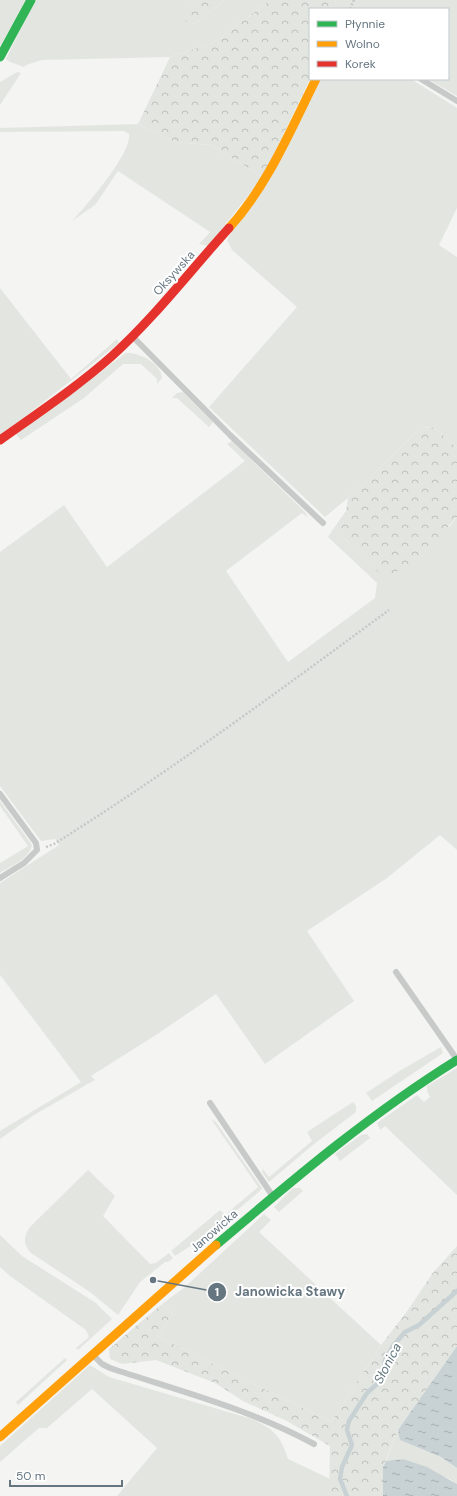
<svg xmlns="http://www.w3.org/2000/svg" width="457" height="1496" font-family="'DM Sans',sans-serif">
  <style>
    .grass { fill: #e3e6e0 }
    .forest { fill: url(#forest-crowns) }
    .water { fill: url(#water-ripples) }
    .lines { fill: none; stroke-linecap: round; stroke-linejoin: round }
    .stream { stroke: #c8d1d3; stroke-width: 4.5 }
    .path { stroke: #c6c7c8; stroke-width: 2.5; stroke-dasharray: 2 2; stroke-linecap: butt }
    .lane { stroke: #c8caca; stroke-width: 6 }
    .fast { stroke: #30b455; stroke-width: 9 }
    .slow { stroke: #ff9f0a; stroke-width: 9 }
    .jam { stroke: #e5322d; stroke-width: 9 }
    .labels { text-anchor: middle; stroke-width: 4; stroke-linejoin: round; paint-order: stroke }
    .street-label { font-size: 12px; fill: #667681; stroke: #fff }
    .water-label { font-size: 13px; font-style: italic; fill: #62777e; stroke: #fff }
    .leader { fill: none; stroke: #667681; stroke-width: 1.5 }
    .callout-dot { fill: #667681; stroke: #fff; stroke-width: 1.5 }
    .mark-label { font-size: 12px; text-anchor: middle; font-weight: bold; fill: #fff }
    .callout-label { font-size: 13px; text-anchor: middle; font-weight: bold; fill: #667681; stroke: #fff; stroke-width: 4; stroke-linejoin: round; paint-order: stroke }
  </style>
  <defs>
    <pattern id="forest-crowns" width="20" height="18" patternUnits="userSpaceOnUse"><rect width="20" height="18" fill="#e3e6e0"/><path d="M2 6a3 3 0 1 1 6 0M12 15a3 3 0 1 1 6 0" fill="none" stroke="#bcbfbb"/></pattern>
    <pattern id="water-ripples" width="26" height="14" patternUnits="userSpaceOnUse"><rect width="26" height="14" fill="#c8d1d3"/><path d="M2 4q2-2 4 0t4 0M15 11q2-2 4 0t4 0" fill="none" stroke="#a6aeb1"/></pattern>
  </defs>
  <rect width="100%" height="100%" fill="#f4f4f3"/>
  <!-- grass -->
  <g class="grass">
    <path d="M 0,0 L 27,0 L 0,46 Z"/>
    <path d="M 35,0 L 193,0 L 186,21 L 195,24 L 224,0 L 271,0 L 213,43 L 170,57 L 42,60 L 26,65 L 24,67 L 10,62 L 6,59 Z"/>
    <path d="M 336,0 L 457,0 L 457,96 L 428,79 L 448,79 L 448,9 L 334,9 Z"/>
    <path d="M 17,72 L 21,73 L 0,105 L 0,82 Z"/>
    <path d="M 321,79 L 411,79 L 457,108 L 457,208 L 439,245 L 457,257 L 457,448 L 435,428 L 422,427 L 348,498 L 325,517 L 209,407 L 297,307 L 232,250 L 227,240 Z"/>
    <path d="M 138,124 L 175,142 L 211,145 L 263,177 L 208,246 L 199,244 L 210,232 L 118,171 L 95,205 L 72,221 C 86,206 132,153 129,134 L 124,131 L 0,132 L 0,128 Z"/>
    <path d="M 0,288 L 71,379 L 117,339 L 119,343 L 0,436 Z"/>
    <path d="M 126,353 C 139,352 161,363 162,378 L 157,384 L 157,379 L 141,364 L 123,364 L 84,398 L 21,440 L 16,434 Z"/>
    <path d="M 183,392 L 213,422 L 209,427 L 177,398 L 172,398 L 177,393 Z"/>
    <path d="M 232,441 L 305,512 L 308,518 L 302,513 L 226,571 L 288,662 L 375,598 L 377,583 L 328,537 L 334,528 L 378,572 L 450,526 L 457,517 L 457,850 L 440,835 L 387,878 L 307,931 L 354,1001 L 265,1064 L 216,994 L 159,1033 L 91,1076 L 95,1080 L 93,1081 L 34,1115 L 0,1139 L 0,1131 L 81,1082 L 0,975 L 0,883 L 59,845 L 55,839 L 41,841 L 0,786 L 0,552 L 64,505 L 107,567 L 245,461 L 227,444 Z"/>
    <path d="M 0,801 L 32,845 C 29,859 11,866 0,873 L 0,863 L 28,846 L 0,806 Z"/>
    <path d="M 441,1047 L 443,1053 L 372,1101 L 366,1093 L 401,1070 Z"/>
    <path d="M 457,1068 L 457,1195 L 385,1126 L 380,1130 L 377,1123 L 417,1095 L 424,1102 L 430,1097 L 427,1091 L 427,1086 Z"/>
    <path d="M 353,1102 L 356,1106 L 356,1112 L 314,1144 L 269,1182 L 262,1172 L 263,1169 L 269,1177 L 312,1141 L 307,1132 Z"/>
    <path d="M 211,1119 L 216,1122 L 262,1188 L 260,1191 L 206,1236 L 175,1256 L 171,1251 L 220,1210 L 225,1215 L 258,1187 Z"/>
    <path d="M 367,1134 L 370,1138 L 340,1161 L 335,1154 L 361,1135 Z"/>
    <path d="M 88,1170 L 115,1196 L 103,1216 L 150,1264 L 156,1263 L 169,1253 L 173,1258 L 168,1262 L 165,1262 L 140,1282 L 118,1315 L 90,1292 L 31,1253 C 23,1244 23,1237 30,1227 Z"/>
    <path d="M 293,1188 L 300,1188 L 303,1191 L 279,1212 L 274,1207 Z"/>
    <path d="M 264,1214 L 271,1220 L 259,1232 L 381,1345 L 331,1422 L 157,1336 L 173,1314 L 162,1304 L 185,1287 Z"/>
    <path d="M 0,1235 L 22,1256 L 96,1303 L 112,1319 L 78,1350 L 76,1348 L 89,1337 L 86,1330 L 10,1276 L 0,1267 Z"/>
    <path d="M 65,1358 L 67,1360 L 18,1405 L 16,1402 Z"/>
    <path d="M 90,1365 L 109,1377 L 252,1419 C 274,1429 281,1436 288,1459 L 330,1479 L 329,1496 L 117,1496 L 157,1448 L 92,1389 L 47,1428 L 39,1428 L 0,1462 L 0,1446 Z"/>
    <path d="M 398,1430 L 401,1440 L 441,1457 L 457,1468 L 457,1484 L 450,1479 L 403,1459 L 386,1461 Z"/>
  </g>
  <!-- forest -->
  <g class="forest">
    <path d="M 193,0 L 224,0 L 195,24 L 185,21 Z"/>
    <path d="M 271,0 L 336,0 L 334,9 L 310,9 L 310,79 L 263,177 L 211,145 L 175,142 L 138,124 L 170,57 L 213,43 Z"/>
    <path d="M 422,427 L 435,428 L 457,448 L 457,517 L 420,557 L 389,576 L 378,572 L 334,528 L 346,511 L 348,498 Z"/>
    <path d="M 457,1246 L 457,1346 L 398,1430 L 383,1467 L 383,1496 L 329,1496 L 330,1446 L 285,1420 L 243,1401 L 215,1383 L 156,1360 L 122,1364 L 110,1359 L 109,1349 L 162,1304 L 173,1314 L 157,1336 L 331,1422 L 381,1345 L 408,1310 L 432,1274 Z"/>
  </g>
  <!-- water -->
  <g class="water">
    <path d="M 457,1346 L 457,1468 L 441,1457 L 400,1440 L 398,1430 Z"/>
    <path d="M 403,1459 L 427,1467 L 457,1484 L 457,1496 L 383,1496 L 383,1467 L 386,1461 Z"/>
  </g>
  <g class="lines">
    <!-- stream -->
    <path class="stream" d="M 347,1496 L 340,1479 L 342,1467 L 352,1445 L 347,1430 L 349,1421 L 367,1393 L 377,1384 L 383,1372 L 385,1360 L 393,1346 L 405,1332 L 419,1325 L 457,1291"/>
    <!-- path -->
    <g class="path">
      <path d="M 350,9 L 354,0"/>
      <path d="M 46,847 L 54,844 C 169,772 279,691 389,610"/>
    </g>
    <!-- lane -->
    <g class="lane">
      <path d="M 421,79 L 457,101"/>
      <path d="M 134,338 L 230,435 L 323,523"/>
      <path d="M 0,794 L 36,843 L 37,850 L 24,863 L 0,878"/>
      <path d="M 396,972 L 456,1058"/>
      <path d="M 210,1103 L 272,1195"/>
      <path d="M 93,1355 L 102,1364 L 110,1368 C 179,1391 250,1409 314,1444"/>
    </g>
    <!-- fast -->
    <g class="fast">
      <path d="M 0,57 L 31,0"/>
      <path d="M 216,1245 C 294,1179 370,1114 457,1060"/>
    </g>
    <!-- slow -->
    <g class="slow">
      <path d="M 229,228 C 268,185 290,131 316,79"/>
      <path d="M 0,1437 L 216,1245"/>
    </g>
    <!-- jam -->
    <path class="jam" d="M 0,440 C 38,413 77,387 112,356 C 154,318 190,271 229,228"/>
  </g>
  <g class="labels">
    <!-- street labels -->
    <g class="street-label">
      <text transform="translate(174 273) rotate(-48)" y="4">Oksywska</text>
      <text transform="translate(214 1231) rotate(-41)" y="4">Janowicka</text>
    </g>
    <!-- water labels -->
    <g class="water-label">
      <text transform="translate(387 1363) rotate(-62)" y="5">Słonica</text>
    </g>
  </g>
  <!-- callouts -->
  <path class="leader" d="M153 1280L217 1292"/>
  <g class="callout-dot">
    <circle cx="153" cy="1280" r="4"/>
    <circle cx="217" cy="1292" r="10"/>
  </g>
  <g class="mark-label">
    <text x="217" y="1296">1</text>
  </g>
  <g class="callout-label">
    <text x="290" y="1296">Janowicka Stawy</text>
  </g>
  <!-- legend -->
  <rect x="309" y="8" width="140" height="72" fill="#ffffff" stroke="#c2c8cd"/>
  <rect x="317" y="21" width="20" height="6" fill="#30b455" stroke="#c2c8cd"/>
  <text x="345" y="28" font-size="12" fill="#667681">Płynnie</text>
  <rect x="317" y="41" width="20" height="6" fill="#ff9f0a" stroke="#c2c8cd"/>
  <text x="345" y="48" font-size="12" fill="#667681">Wolno</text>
  <rect x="317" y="61" width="20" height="6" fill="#e5322d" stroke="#c2c8cd"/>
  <text x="345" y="68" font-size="12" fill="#667681">Korek</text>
  <!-- scale -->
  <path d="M10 1480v6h112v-6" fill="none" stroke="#667681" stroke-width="2"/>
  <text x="16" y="1480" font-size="12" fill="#667681" stroke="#ffffff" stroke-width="3" paint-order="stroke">50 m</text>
</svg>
